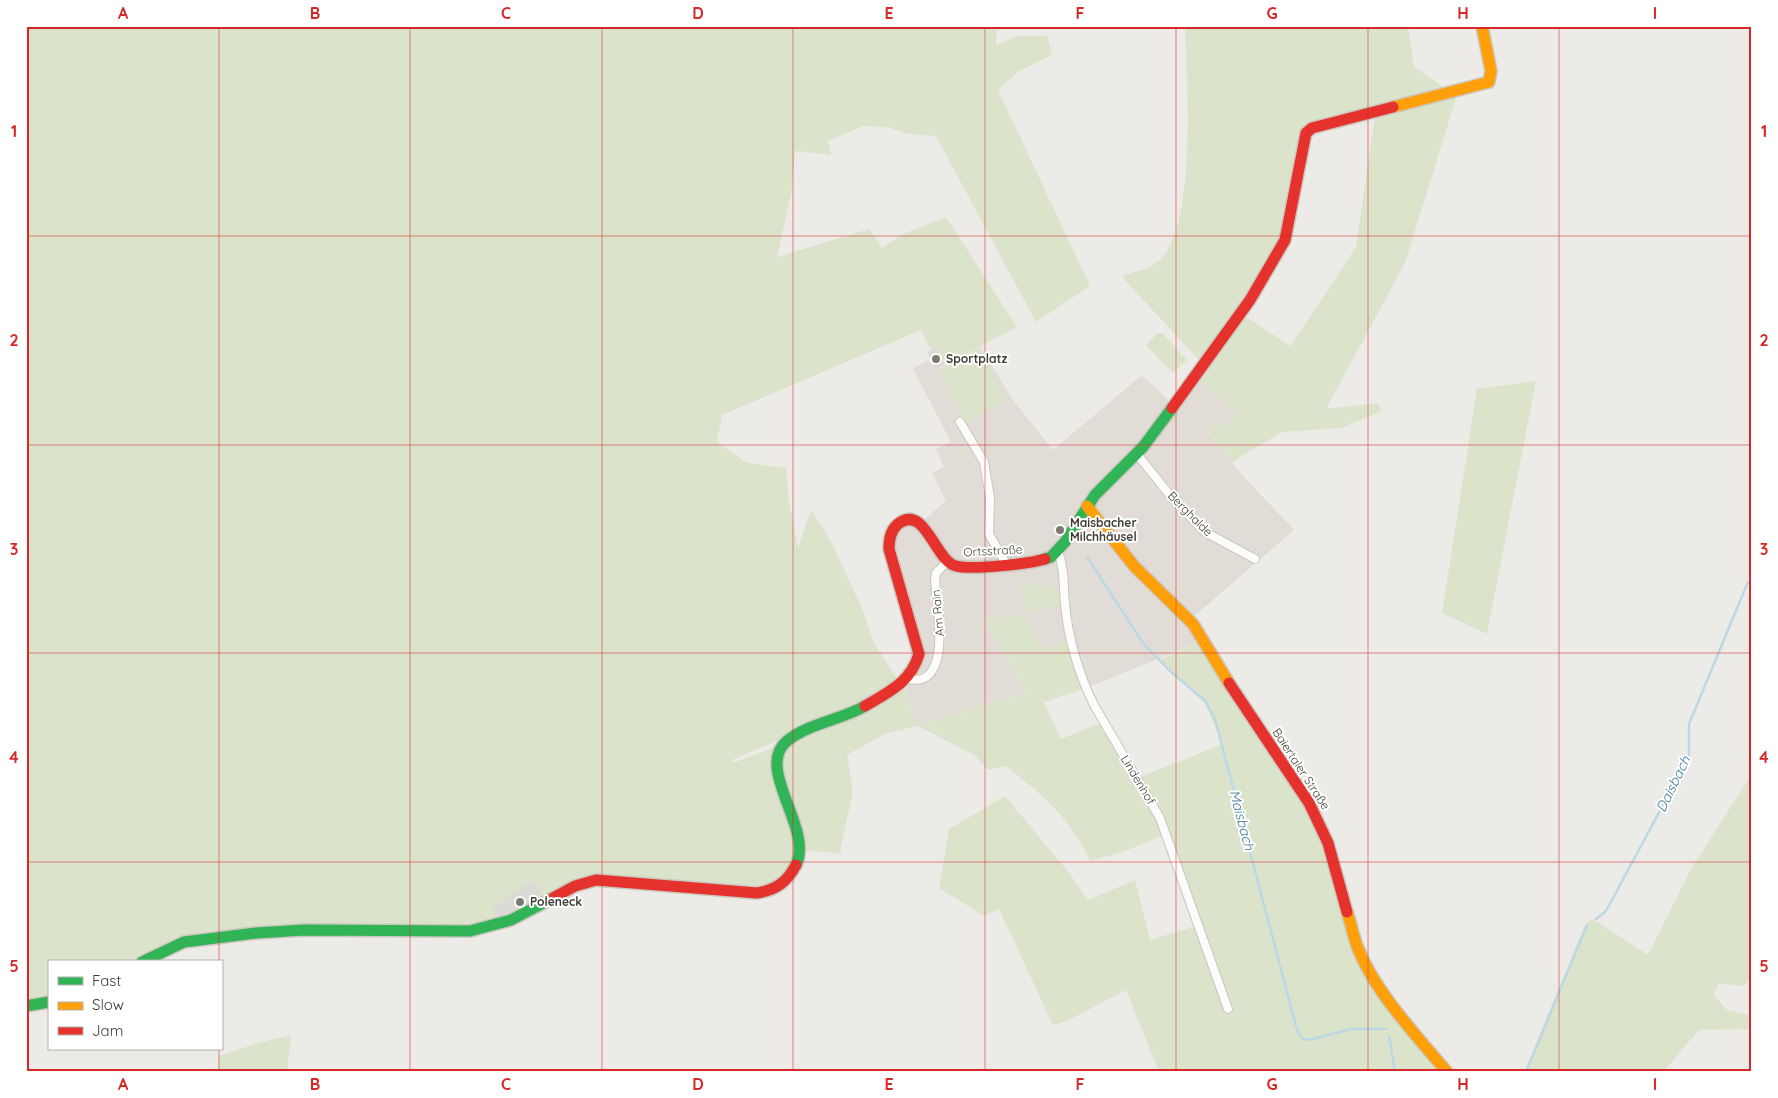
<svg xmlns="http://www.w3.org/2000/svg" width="1778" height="1098" font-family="Quicksand,sans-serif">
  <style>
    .residential { fill: #e1dcd5 }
    .green { fill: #dbe4ca; fill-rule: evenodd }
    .parking { fill: #dcdad7 }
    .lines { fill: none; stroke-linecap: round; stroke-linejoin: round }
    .stream { stroke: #bcd8e6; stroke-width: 2.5 }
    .street-casing { stroke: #c9c7c3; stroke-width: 10 }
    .fast-casing { stroke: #cbc7bf; stroke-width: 14 }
    .slow-casing { stroke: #cbc7bf; stroke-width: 14 }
    .jam-casing { stroke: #cbc7bf; stroke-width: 14 }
    .street { stroke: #fcfcfb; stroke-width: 8 }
    .fast { stroke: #30b455; stroke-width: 11 }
    .slow { stroke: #ff9f0a; stroke-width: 11 }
    .jam { stroke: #e5322d; stroke-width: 11 }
    .grid { fill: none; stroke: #d62828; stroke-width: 1; stroke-opacity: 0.55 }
    .poi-dot { fill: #7d7973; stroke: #fff; stroke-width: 2 }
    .labels { text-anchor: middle; stroke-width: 4; stroke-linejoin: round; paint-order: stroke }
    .poi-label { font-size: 12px; font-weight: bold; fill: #413c35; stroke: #fff; text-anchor: start }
    .street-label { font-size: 12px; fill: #413c35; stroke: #fff }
    .water-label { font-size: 14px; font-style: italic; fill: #3d7b9f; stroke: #fff }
    .neatline { fill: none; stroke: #d62828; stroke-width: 2 }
    .grid-label { font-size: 16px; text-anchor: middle; font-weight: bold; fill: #d62828 }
  </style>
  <rect width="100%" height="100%" fill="#edebe7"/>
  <!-- residential -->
  <path class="residential" d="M 980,347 L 1013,400 L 1053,450 L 1142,375 L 1178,410 L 1199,379 L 1242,417 L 1207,431 L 1244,477 L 1294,530 L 1186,623 L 1202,641 L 1084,689 L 1040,649 L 985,619 L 1025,692 L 918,726 L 905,691 L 923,661 L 894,549 L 896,531 L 904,524 L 917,526 L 946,501 L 932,473 L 944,467 L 936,449 L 951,442 L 913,369 L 928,360 L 936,370 Z"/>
  <!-- green -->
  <g class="green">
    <path d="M 26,26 L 997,26 L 996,46 L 1017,36 L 1047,36 L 1052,55 L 1019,71 L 998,90 L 1090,286 L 1036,322 L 936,136 L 908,134 L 887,127 L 863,126 L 828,141 L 831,155 L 795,151 L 792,190 L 777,257 L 869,229 L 882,248 L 903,234 L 946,217 L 1017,327 L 944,365 L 936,347 L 930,349 L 921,330 L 722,415 L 717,442 L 747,463 L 786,468 L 789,501 L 798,548 L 811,510 L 833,545 L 863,611 L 874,643 L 905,691 L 918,726 L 1025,692 L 985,619 L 1025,614 L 1040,649 L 1070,640 L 1084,689 L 1044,702 L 1061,739 L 1100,723 L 1135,779 L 1223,744 L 1204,702 L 1160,660 L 1202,641 L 1318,825 L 1357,953 L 1445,1072 L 1159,1072 L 1126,990 L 1067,1021 L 1053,1025 L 999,909 L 984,916 L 939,888 L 949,829 L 1005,796 L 1070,874 L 1088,900 L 1135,880 L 1150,940 L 1196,926 L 1164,835 L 1125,851 L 1090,861 C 1069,816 1043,796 1006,766 L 988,770 L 974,755 L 918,726 L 887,733 L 847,755 L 853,792 L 840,851 L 842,854 L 805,850 C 800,878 791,890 762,896 L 603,884 L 556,899 L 514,924 L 466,937 L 280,936 L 193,944 L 155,962 L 49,962 L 49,1006 L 26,1010 ZM 781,739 L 775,747 L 735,762 L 730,761 Z"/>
    <path d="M 1185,26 L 1408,26 L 1414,67 L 1442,86 L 1444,90 L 1303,131 L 1283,238 L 1245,301 L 1200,361 L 1121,276 C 1134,272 1150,269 1160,260 C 1197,225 1187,76 1185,26 Z"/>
    <path d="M 1457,95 L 1405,263 L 1326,409 L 1378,403 L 1382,411 L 1341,428 L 1282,432 L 1232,462 L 1207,430 L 1241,416 L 1199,379 L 1243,315 L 1291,346 L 1356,247 L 1375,116 Z"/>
    <path d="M 1158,333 L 1162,333 L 1187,360 L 1173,373 L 1146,345 Z"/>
    <path d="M 979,348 L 1007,399 L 966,423 L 939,370 Z"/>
    <path d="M 1536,381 L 1487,634 L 1442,613 L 1477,389 Z"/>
    <path d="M 1042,582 L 1042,586 L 1053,586 L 1053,591 L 1058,591 L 1061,606 L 1026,611 L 1020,586 Z"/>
    <path d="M 1752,774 L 1752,979 L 1743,986 L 1719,983 L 1714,995 L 1727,1010 L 1752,1016 L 1752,1029 L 1699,1030 L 1663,1072 L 1524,1072 L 1585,925 L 1593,919 L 1648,955 L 1692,867 Z"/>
    <path d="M 291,1035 L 287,1072 L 217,1072 L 219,1056 L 258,1043 Z"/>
  </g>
  <!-- parking -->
  <g class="parking">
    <path d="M 936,347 L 944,365 L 935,370 L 927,352 Z"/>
    <path d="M 533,880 L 544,898 L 496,921 L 493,908 Z"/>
  </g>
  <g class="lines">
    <!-- stream -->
    <g class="stream">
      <path d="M 1087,557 L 1143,643 L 1170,671 L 1205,701 L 1215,719 L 1297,1030 L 1302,1038 L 1309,1040 L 1351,1029 L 1386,1029"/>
      <path d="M 1596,919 L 1606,911 L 1684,766 L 1689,755 L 1689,724 L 1748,582"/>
      <path d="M 1389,1036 L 1395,1072"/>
      <path d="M 1526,1072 L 1587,925"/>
    </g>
    <!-- street casing -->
    <g class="street-casing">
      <g id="street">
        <path d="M 960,422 L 984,462 L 990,498 L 989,534 L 1007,565"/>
        <path d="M 1137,454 L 1169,494 L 1205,532 L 1255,559"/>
        <path d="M 1058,551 C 1065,572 1063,583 1065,604 C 1068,638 1079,675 1094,705 L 1160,818 L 1228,1009"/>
        <path d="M 909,679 C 953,689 937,604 935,581 L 936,573 L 947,562"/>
      </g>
    </g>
    <!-- fast casing -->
    <g class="fast-casing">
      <g id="fast">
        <path d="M 1045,559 L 1051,557 L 1065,542 L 1095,495 L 1143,447 L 1172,408"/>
        <path d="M 796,865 C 814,829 754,768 787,741 C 809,723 841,720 865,706"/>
        <path d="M 142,962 L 184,942 L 256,933 L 304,930 L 470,931 L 511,920 L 553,898"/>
        <path d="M 26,1006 L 49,1002"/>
      </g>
    </g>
    <!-- slow casing -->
    <g class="slow-casing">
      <g id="slow">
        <path d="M 1393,107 L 1489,82 L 1491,71 L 1482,26"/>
        <path d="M 1087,506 L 1134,566 L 1193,624 L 1229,683"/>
        <path d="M 1347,912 C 1351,923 1353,935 1357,946 C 1374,991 1416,1035 1447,1072"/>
      </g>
    </g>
    <!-- jam casing -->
    <g class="jam-casing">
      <g id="jam">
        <path d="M 1172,408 L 1250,300 L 1285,240 L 1306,133 L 1312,128 L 1393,107"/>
        <path d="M 1229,683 L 1309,803 L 1328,843 L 1347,912"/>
        <path d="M 865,706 C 889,692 911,682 919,654 L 889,549 C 889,540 890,531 898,524 C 925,503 935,561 956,566 C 971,570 1029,564 1045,559"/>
        <path d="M 553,898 L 575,886 L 596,880 L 757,893 C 776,890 787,882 796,865"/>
      </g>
    </g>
    <!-- street -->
    <use href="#street" class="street"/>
    <!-- fast -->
    <use href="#fast" class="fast"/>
    <!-- slow -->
    <use href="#slow" class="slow"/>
    <!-- jam -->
    <use href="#jam" class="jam"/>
  </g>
  <!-- grid -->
  <path class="grid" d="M 219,26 L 219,962M 410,26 L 410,1072M 602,26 L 602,1072M 793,26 L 793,1072M 985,26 L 985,1072M 1176,26 L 1176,1072M 1368,26 L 1368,1072M 1559,26 L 1559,1072M 26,236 L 1752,236M 26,445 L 1752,445M 26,653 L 1752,653M 26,862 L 1752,862M 219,1049 L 219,1072"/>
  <!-- markers -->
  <g class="poi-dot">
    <circle cx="936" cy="359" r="5"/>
    <circle cx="1060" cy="530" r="5"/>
    <circle cx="520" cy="902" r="5"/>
  </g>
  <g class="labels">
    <!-- poi labels -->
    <g class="poi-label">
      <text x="946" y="363">Sportplatz</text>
      <text x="1070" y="527">Maisbacher<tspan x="1070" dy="14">Milchhäusel</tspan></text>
      <text x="530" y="906">Poleneck</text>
    </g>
    <!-- street labels -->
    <g class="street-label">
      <text transform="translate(1190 514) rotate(45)" y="4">Berghalde</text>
      <text transform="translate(993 551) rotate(-3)" y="4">Ortsstraße</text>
      <text transform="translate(938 613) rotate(-95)" y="4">Am Rain</text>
      <text transform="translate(1301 769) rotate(57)" y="4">Baiertaler Straße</text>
      <text transform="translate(1138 780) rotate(59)" y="4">Lindenhof</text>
    </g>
    <!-- water labels -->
    <g class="water-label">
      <text transform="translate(1673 784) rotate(-64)" y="5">Daisbach</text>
      <text transform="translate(1242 820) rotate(75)" y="5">Maisbach</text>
    </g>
  </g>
  <!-- border -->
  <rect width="1778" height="1098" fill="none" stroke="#ffffff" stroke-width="55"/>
  <!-- legend -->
  <rect x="48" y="960" width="175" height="90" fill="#ffffff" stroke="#b3b1ae"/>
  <rect x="58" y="977" width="25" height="8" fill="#30b455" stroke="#b3b1ae"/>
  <text x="92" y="986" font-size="15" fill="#413c35">Fast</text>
  <rect x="58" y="1002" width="25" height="8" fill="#ff9f0a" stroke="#b3b1ae"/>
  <text x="92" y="1010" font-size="15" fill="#413c35">Slow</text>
  <rect x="58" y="1027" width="25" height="8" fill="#e5322d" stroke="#b3b1ae"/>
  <text x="92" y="1036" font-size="15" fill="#413c35">Jam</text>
  <rect x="28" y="28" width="1722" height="1042" class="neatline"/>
  <g class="grid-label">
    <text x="123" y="19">A</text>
    <text x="315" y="19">B</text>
    <text x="506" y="19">C</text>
    <text x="698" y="19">D</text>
    <text x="889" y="19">E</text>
    <text x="1080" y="19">F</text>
    <text x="1272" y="19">G</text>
    <text x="1463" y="19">H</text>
    <text x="1655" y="19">I</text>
    <text x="14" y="137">1</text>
    <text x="1764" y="137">1</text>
    <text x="14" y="346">2</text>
    <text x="1764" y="346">2</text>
    <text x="14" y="555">3</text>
    <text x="1764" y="555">3</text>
    <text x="14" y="763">4</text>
    <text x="1764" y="763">4</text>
    <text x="14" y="972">5</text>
    <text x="1764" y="972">5</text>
    <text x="123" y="1090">A</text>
    <text x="315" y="1090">B</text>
    <text x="506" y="1090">C</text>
    <text x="698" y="1090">D</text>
    <text x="889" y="1090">E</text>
    <text x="1080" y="1090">F</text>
    <text x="1272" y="1090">G</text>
    <text x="1463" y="1090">H</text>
    <text x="1655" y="1090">I</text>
  </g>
</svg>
